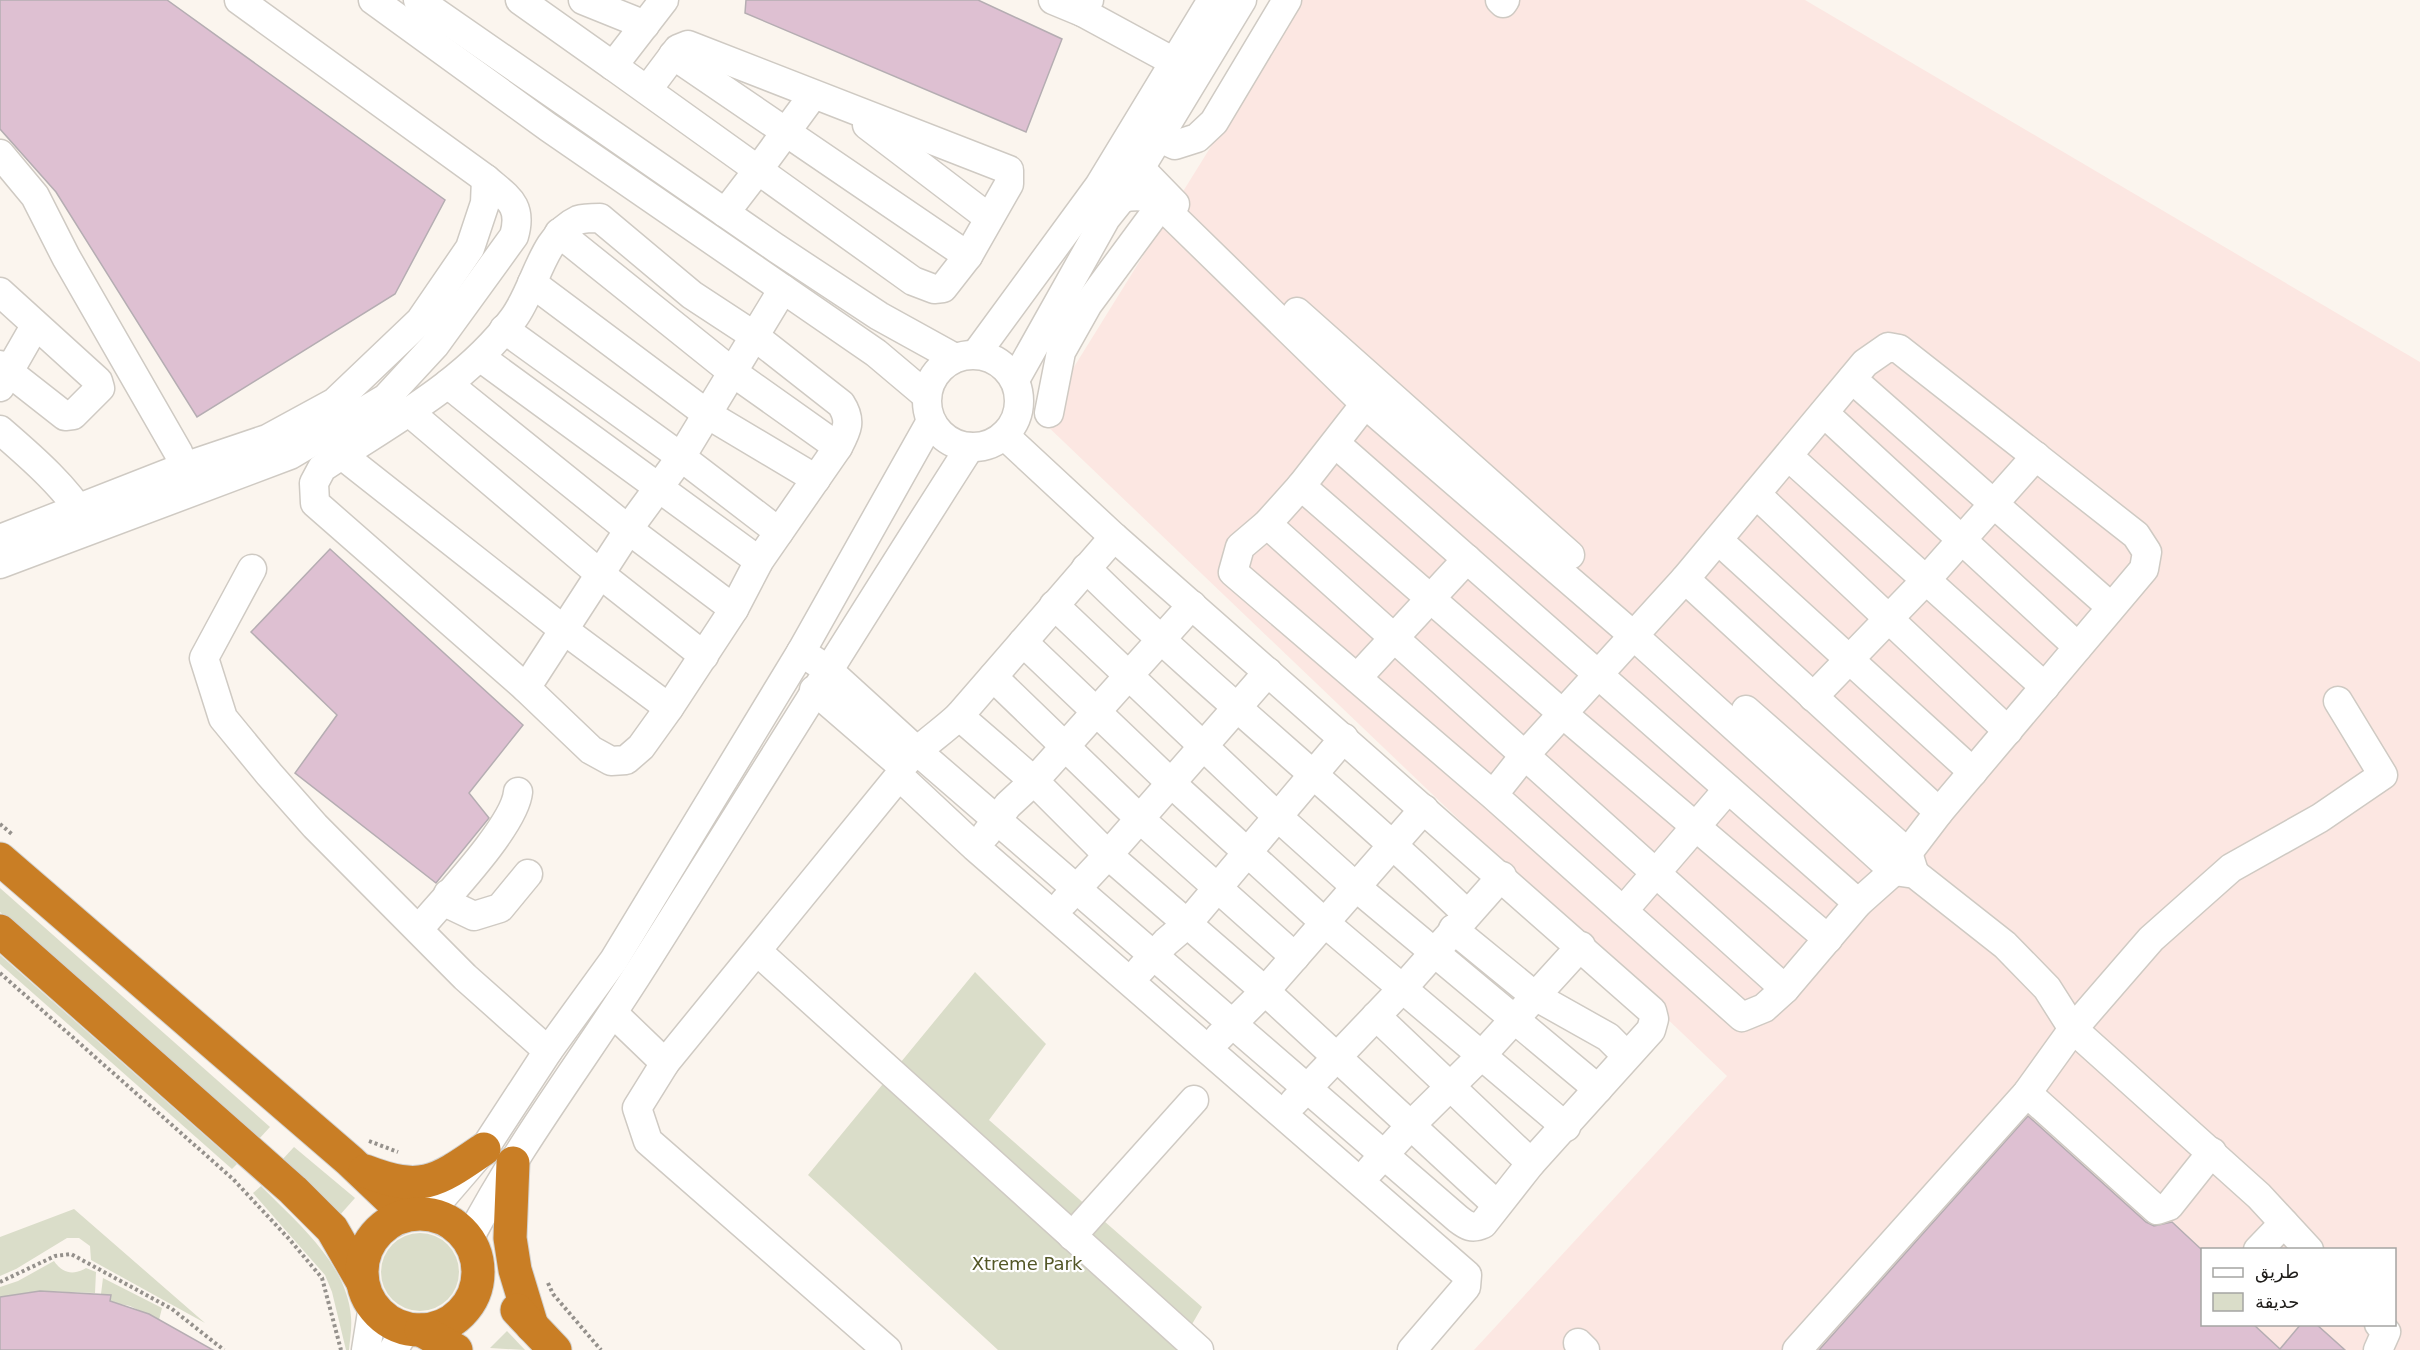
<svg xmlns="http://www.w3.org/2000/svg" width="2420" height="1350" font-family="'DejaVu Sans','Noto Sans Arabic',sans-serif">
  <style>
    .industrial { fill: #fce7e2; fill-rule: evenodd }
    .green { fill: #daddc9 }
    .building { fill: #dec0d2; stroke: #b5adb2; stroke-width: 1.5 }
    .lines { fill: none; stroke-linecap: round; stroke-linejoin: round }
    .minor-casing { stroke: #cfcac3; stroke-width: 31 }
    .highway-casing { stroke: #d2d2d1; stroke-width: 35 }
    .path { stroke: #95918c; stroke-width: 4; stroke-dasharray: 3 3; stroke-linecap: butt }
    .minor { stroke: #fff; stroke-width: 28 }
    .highway { stroke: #c97e25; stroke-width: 33 }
    .labels { text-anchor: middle; stroke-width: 4.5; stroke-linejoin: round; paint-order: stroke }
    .park-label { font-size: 18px; fill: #535726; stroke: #fff }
  </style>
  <rect width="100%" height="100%" fill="#fbf5ee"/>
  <!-- industrial -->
  <path class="industrial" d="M 1302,0 L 1805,0 L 2420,362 L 2420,1350 L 1474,1350 L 1727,1076 L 1041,420 ZM 2202,1250 L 2394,1250 L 2394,1324 L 2202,1324 Z"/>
  <!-- green -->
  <g class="green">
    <path d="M 0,888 L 270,1127 L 258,1140 L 0,912 Z"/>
    <path d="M 0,955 L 237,1164 L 232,1169 L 0,964 Z"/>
    <path d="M 975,972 L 1046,1044 L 989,1120 L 1202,1307 L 1177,1350 L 998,1350 L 808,1175 Z"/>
    <path d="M 294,1147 L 355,1198 L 339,1216 L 282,1160 Z"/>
    <path d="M 261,1186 C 296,1222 347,1263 351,1317 C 352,1328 350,1339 349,1350 L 346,1350 L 332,1292 L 325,1275 L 253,1193 Z"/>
    <path d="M 74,1209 L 205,1323 L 91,1260 L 90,1246 L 79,1238 L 67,1238 L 16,1269 L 0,1276 L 0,1237 Z"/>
    <circle cx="420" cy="1272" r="39"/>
    <path d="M 54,1261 C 62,1273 73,1276 86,1268 L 96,1272 L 95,1293 L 40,1291 L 0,1297 L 0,1287 L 18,1281 Z"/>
    <path d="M 103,1278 L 162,1308 L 159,1320 L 130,1306 L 110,1302 L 110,1295 L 101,1294 Z"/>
    <path d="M 507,1331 L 525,1350 L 490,1348 Z"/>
  </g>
  <!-- building -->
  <g class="building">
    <path d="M 0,0 L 167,0 L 445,200 L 395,294 L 197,417 L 56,192 L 0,129 Z"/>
    <path d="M 746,0 L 978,0 L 1062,39 L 1026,132 L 745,13 Z"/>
    <path d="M 330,549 L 523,725 L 469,793 L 489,818 L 436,883 L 295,773 L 337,715 L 251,632 Z"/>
    <path d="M 2028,1116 L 2146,1222 L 2154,1226 L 2172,1222 L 2202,1250 L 2202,1324 L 2253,1324 L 2280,1349 L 2301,1324 L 2316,1324 L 2345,1350 L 1819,1350 Z"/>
    <path d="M 40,1291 L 111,1295 L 110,1301 L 149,1314 L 213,1350 L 0,1350 L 0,1297 Z"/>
  </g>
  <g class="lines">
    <!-- minor casing -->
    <g class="minor-casing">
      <g id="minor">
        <path d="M 373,0 L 548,127 L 876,353 L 927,396"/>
        <path d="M 418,0 L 776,248 L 879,316 L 955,358"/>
        <path d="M 520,0 L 613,66 L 664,0"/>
        <path d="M 583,0 L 645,25"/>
        <path d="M 1053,0 L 1082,12 L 1089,0"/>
        <path d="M 1500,0 L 1503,3 L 1505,0"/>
        <path d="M 1082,12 L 1176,63"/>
        <path d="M 673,55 L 968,256"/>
        <path d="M 613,66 L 758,170 L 725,213"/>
        <path d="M 648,89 L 678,49 L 688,45 L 1009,170 L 1009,184 L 968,256 L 943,288 L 934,289 L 913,281 L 758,170 L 813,95"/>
        <path d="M 867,125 L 989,218"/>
        <path d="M 1158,137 L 1175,145 L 1197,138 L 1214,122 L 1287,0"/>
        <path d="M 0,154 L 35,196 L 66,257 L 178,452 L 184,467"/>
        <path d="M 1140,168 L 1175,204"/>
        <path d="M 1122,198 C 1137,195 1148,195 1161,205 L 1365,404 L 1634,636 L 1894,871 L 1915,874 L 2005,945 L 2047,988 L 2073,1029 L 2027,1093 L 1797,1350"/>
        <path d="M 600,218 L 692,295 L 753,335 L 841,404 C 852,421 847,430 838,447 L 759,561 L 734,609 L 669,708 L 641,747 L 626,760 L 611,761 L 591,750 L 526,688 L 315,503 L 314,483 L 322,468 C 389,423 465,384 513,319 C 536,289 541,237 578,220 C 584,218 593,218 600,218 Z"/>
        <path d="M 559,233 L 731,371 L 838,447"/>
        <path d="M 532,283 L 707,414 L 816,479"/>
        <path d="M 0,292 L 98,381 L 100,388 L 73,415 L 65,416 L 0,365"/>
        <path d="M 1297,312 L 1570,555"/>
        <path d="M 504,329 L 681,457 L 779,532"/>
        <path d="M 976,354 L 1099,186 L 1212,0"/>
        <circle cx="973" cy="401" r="46"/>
        <path d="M 480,357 L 759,561"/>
        <path d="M 1852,379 L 2111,607"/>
        <path d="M 1015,380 L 1106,218 L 1122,198 L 1242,0"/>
        <path d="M 448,384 L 629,530 L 734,609"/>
        <path d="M 0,387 L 35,326"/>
        <path d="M 1365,404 L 1301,486 L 1267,524 L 1240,547 L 1233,572 L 1493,795 L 1742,1017 L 1764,1008 L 1785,989 L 1858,903 L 1894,871 L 1939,812 L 2144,569 L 2147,552 L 2136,535 L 1899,349 L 1888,347 L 1865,363 L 1685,579 L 1524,756 L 1493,795"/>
        <path d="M 408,411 L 600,574 L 704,656"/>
        <path d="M 1049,413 L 1061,352 L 1088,304 L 1161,205"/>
        <path d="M 1824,413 L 2078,647"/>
        <path d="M 0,430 C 29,455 71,491 88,525"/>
        <path d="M 1336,444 L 1858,903"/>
        <path d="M 342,455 L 564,630 L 669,708"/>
        <path d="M 1788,456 L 2045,687"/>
        <path d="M 1301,486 L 1563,714 L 1828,939"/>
        <path d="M 1756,494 L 2008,731"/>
        <path d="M 1267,524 L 1785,989"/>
        <path d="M 0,539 L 184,467 L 267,439 L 335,402 L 420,321 L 470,248 L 485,203 L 486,179"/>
        <path d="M 1718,540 L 1973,772"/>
        <path d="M 0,564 L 290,455 L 386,398 L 435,345 L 514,236 C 523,205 508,198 486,179 L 239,0"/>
        <path d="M 1086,568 C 1208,689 1343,795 1467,914"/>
        <path d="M 252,569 L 204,658 L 223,718 L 269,774 L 315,826 L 465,977 L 548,1051"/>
        <path d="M 1685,579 L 1939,812"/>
        <path d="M 1054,605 L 1278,817 L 1356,887 L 1598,1089"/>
        <path d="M 1023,642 L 1171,783 L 1325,923 L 1566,1127"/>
        <path d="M 801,652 L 827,669 L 916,750 L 1458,1219 C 1467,1226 1472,1229 1483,1224 L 1531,1163 L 1651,1030 L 1654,1019 L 1652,1011 L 1114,537 L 1004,435"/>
        <path d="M 993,677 L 1140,819 L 1295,957"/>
        <path d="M 1357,678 L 1467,559"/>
        <path d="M 526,688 L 637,517 L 681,457 L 783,289"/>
        <path d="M 1813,697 L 1926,580 L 2036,456"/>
        <path d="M 1746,710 L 1908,853 L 1914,872"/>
        <path d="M 959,716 L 1034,781 L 1108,855 L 1265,991 L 1497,1205"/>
        <path d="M 904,764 C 920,746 941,733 959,716 L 1114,537"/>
        <path d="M 899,776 L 975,847 L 1467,1275 L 1466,1287 L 1412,1350"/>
        <path d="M 986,834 L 1008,805 L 1034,781 L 1192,605"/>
        <path d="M 448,894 L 453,906 L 474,916 L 500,908 L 528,874"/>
        <path d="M 1064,902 L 1108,855 L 1268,672"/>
        <path d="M 1623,911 L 1728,789"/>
        <path d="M 419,929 C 443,900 515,826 518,792"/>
        <path d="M 1453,929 L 1535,996 L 1608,1037 L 1626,1055"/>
        <path d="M 758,952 L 1199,1350"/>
        <path d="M 1141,969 L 1166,942 L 1187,924 L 1344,738"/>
        <path d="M 613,1013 L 665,1063 L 899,776 L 902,766 L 814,690"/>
        <path d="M 1376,1016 L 1531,1163"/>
        <path d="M 1219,1037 L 1265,991 L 1424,809"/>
        <path d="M 665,1063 L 637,1108 L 648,1141 L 887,1350"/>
        <path d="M 2027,1093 L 2157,1210 L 2169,1206 L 2212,1152"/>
        <path d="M 1294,1102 L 1402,989 L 1502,876"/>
        <path d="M 1371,1169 L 1412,1124 L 1480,1057 L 1581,946"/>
        <path d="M 428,1214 L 484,1149 L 548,1051 L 614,960 L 801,652 L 931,421"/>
        <path d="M 1072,1236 L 1194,1100"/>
        <path d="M 469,1239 C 518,1145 584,1059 641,969 C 751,795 859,620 970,447"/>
        <path d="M 2258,1250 L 2284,1223"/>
        <path d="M 2309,1250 L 2259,1196 L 2073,1029 L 2151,939 L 2231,868 L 2320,818 L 2383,775 L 2338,701"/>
        <path d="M 1578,1343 L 1585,1350"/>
        <path d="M 366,1350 L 373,1306"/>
        <path d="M 393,1350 L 407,1328"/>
        <path d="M 2378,1350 L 2386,1332 L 2379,1324"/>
      </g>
    </g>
    <!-- highway casing -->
    <g class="highway-casing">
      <g id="highway">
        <path d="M 0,859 L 350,1161 L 390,1199 L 403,1216"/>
        <path d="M 0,931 L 293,1190 L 332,1229 L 362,1281"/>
        <path d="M 513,1163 L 510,1238 L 515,1270 L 532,1326"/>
        <path d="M 365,1171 C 422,1193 436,1182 484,1149"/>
        <circle cx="420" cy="1272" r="58"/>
        <path d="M 517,1310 L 555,1350"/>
        <path d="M 421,1330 L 456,1350"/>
      </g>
    </g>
    <!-- path -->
    <g class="path">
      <path d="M 0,824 L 13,835"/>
      <path d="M 0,973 L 233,1179 L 290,1240 L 322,1278 L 341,1350"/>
      <path d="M 369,1141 L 398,1152"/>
      <path d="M 0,1282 L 55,1256 L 71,1254 L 172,1309 L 224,1350"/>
      <path d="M 548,1283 L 553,1294 L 601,1350"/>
    </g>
    <!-- minor -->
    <use href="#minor" class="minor"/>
    <!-- highway -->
    <use href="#highway" class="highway"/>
  </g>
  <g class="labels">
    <!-- park labels -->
    <g class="park-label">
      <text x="1027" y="1270">Xtreme Park</text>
    </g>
  </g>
  <!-- legend -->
  <rect x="2201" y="1248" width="195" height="78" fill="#ffffff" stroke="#a5a5a3" stroke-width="1.5"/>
  <rect x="2213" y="1268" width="30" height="9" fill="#ffffff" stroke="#a5a5a3" stroke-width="1.5"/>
  <text x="2255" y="1278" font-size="18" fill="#1f1d1a">طريق</text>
  <rect x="2213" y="1293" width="30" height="18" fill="#daddc9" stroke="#a5a5a3" stroke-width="1.5"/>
  <text x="2255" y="1308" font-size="18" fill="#1f1d1a">حديقة</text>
</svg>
